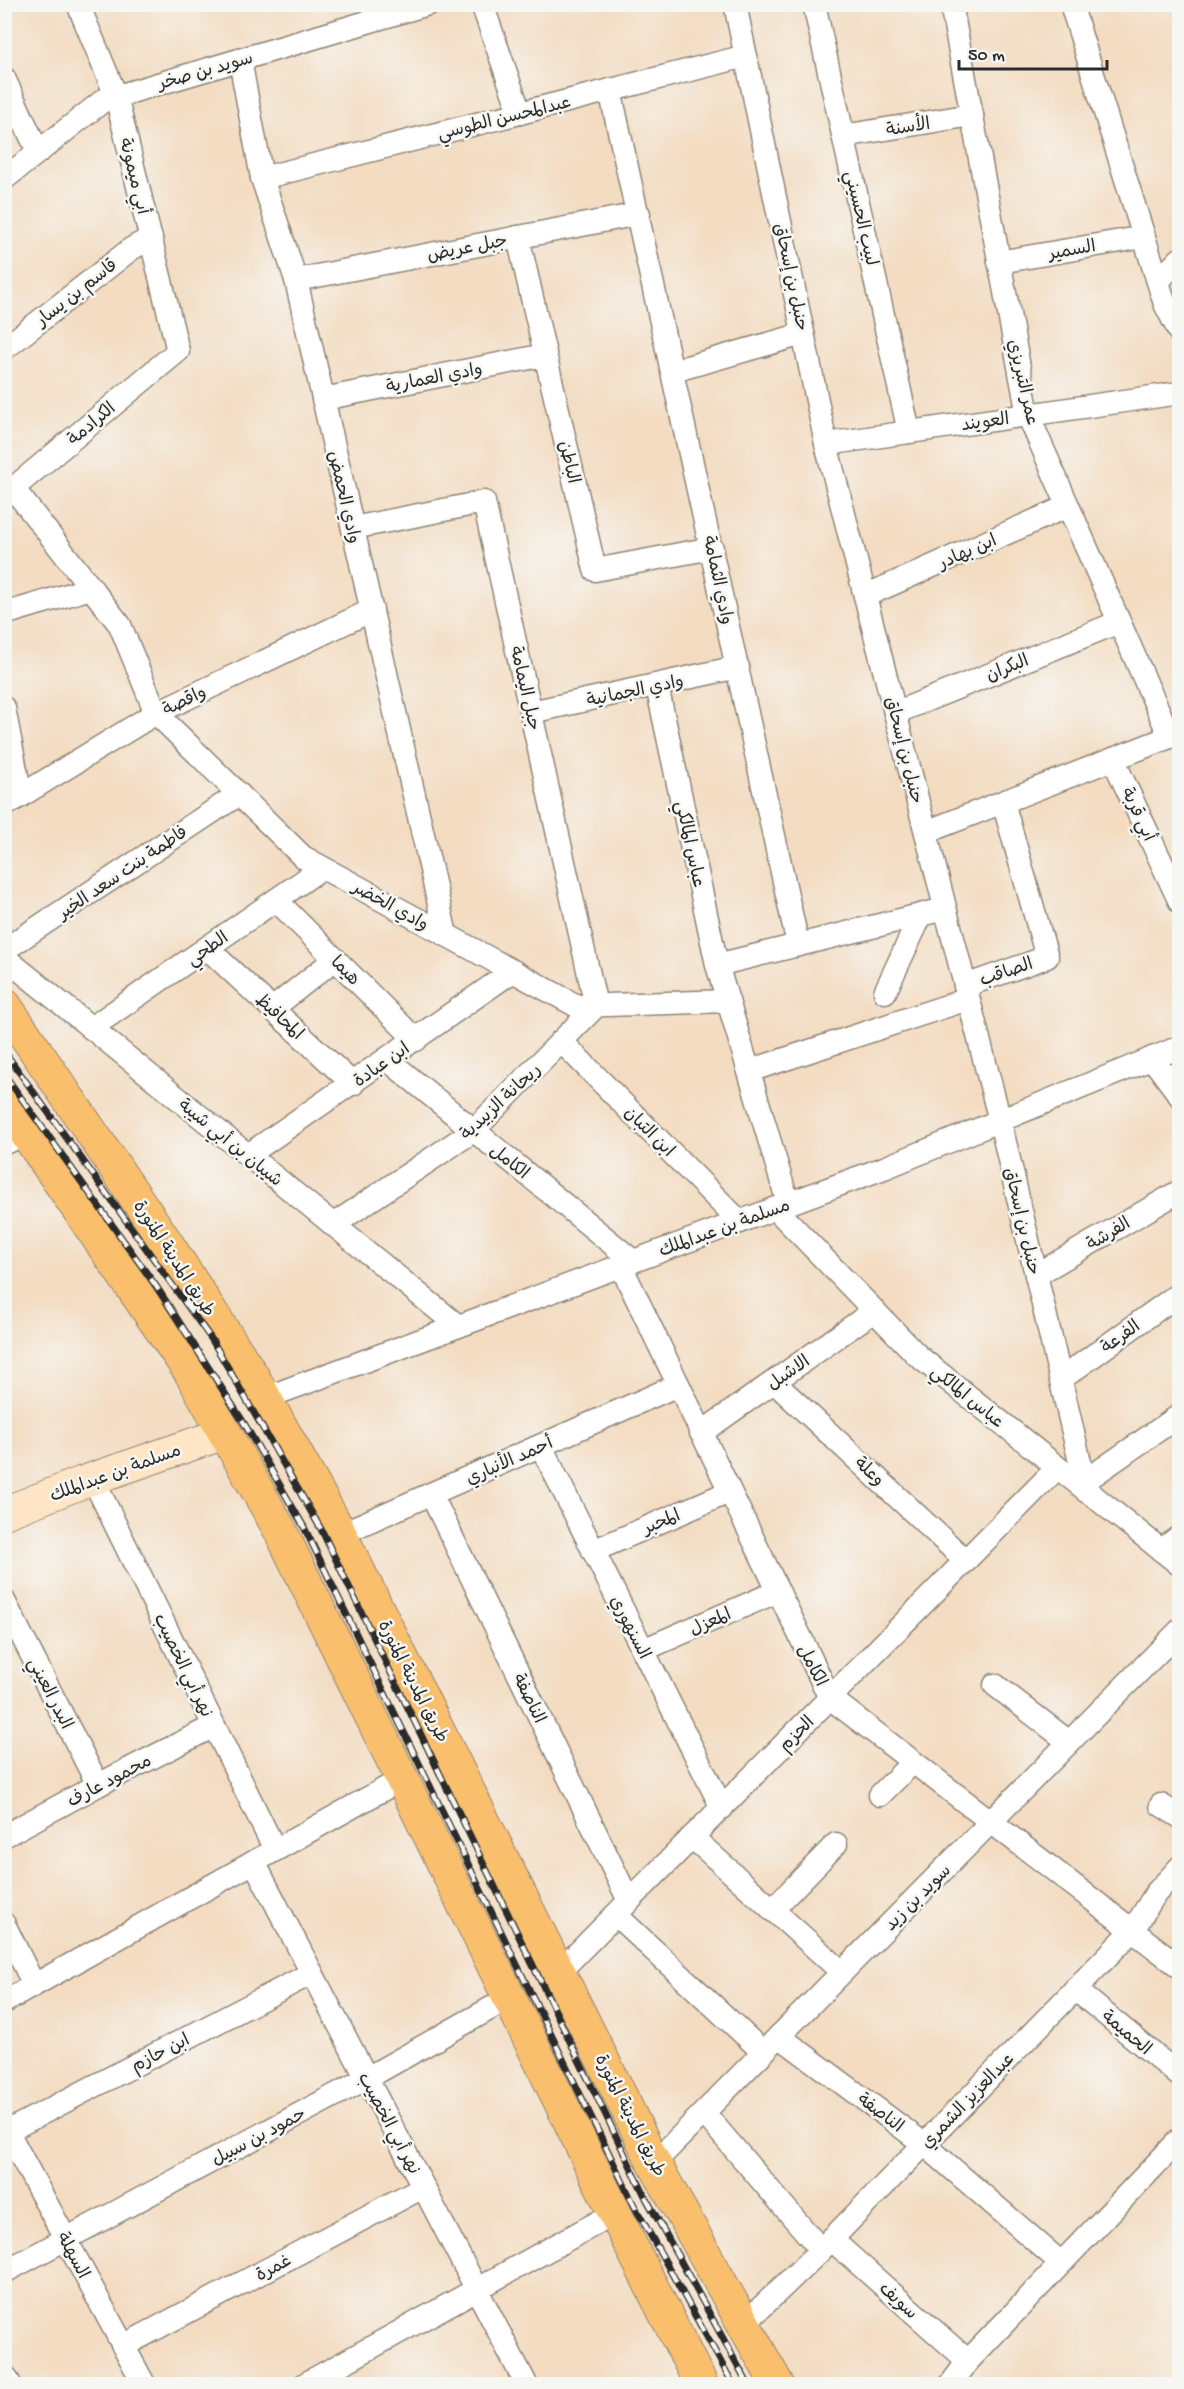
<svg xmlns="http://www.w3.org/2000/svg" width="1184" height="2389" font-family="'Gochi Hand','Playpen Sans Arabic',sans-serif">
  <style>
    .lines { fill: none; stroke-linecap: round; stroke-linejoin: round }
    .minor-casing { stroke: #8f8476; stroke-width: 25 }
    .secondary-casing { stroke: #8f8476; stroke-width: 34 }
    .primary-casing { stroke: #8f8476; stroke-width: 35 }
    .minor { stroke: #fff; stroke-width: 22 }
    .secondary { stroke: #fde5c5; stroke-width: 32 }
    .primary { stroke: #f9bf6d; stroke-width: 33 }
    .rail-casing { stroke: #2b2b2b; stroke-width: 7 }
    .rail { stroke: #f6f6f2; stroke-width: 4.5; stroke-dasharray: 14; stroke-linecap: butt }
    .labels { text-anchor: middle; stroke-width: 5; stroke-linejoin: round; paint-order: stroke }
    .street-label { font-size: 18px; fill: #2b2b2b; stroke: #f6f6f2 }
  </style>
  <rect width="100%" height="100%" fill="#f6f6f2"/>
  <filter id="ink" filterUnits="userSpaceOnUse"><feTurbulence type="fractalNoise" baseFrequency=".0167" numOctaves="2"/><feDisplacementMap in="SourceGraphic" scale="12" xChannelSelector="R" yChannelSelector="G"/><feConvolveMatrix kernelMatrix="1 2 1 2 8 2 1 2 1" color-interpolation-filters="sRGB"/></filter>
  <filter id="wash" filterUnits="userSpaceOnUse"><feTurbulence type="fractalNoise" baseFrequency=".008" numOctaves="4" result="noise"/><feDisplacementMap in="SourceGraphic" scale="24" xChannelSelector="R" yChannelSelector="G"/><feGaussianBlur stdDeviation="1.35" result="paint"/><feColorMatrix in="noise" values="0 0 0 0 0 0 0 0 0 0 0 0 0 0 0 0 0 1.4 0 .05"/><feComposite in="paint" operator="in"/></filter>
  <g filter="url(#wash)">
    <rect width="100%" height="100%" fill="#f3dcc1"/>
  </g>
  <g filter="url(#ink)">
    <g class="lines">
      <!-- minor casing -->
      <g class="minor-casing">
        <g id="minor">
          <path d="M 482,4 L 520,113"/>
          <path d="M 735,4 L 826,444 L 1000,1121 L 1087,1492"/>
          <path d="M 814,4 L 909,432"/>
          <path d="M 951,4 L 1028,415 L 1170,737"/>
          <path d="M 1071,4 L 1165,304 L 1180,333"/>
          <path d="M 240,60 L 262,178 L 296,280 L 446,935"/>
          <path d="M 4,78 L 38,152"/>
          <path d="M 610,90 L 798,945"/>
          <path d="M 843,136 L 972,115"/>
          <path d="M 262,178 L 746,56"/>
          <path d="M 4,179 L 104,100 L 428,4"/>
          <path d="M 518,237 L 595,570 L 712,548"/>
          <path d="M 999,262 L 1144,237"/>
          <path d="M 296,280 L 639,214"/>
          <path d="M 1158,281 L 1180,259"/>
          <path d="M 4,349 L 131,249 L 151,238"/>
          <path d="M 673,371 L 803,334"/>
          <path d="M 323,399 L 545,355"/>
          <path d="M 826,444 L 1180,393"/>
          <path d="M 13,488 L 120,625 L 156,713 L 303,857 L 577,1006 L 728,1001 L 788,1203"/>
          <path d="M 4,496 L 178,351 L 116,96 L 78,4"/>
          <path d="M 865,596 L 1068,506"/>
          <path d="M 4,614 L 91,588"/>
          <path d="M 657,686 L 717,965 L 728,1001"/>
          <path d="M 4,708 L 21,796"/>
          <path d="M 531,712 L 738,667"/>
          <path d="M 895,713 L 1119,622"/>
          <path d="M 1113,759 L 1180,902"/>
          <path d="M 4,806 L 156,713 L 372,610"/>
          <path d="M 926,832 L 1180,733"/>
          <path d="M 276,900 L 416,1040"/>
          <path d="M 207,948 L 353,1084"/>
          <path d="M 4,950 L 239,794"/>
          <path d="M 4,957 L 458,1326"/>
          <path d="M 717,965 L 945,909"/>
          <path d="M 965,986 L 1047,957 L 1003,802"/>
          <path d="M 885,992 L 921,915"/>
          <path d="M 272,1009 L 335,959"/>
          <path d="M 91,1028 L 322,868"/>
          <path d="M 561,1041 L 740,1222"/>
          <path d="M 1152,1058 L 1180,1096"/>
          <path d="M 388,1060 L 633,1261"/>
          <path d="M 749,1071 L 968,999"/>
          <path d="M 4,1143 L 28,1134"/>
          <path d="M 248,1155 L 513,971"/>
          <path d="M 775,1208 L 918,1356 L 1180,1565"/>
          <path d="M 333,1225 L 473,1131 L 596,1006 L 484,502 L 353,528"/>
          <path d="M 621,1266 L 830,1698 L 1180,1967"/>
          <path d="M 1036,1275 L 1180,1191"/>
          <path d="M 1061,1379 L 1180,1293"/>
          <path d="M 774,1382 L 966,1561"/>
          <path d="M 265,1398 L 884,1168 L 1180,1047"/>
          <path d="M 701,1433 L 874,1311"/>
          <path d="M 541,1446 L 722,1808"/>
          <path d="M 93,1479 L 275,1850"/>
          <path d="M 1085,1481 L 1180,1415"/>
          <path d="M 431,1494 L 629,1901"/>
          <path d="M 340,1534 L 678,1385"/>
          <path d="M 1161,1550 L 1180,1536"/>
          <path d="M 593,1551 L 729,1492"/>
          <path d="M 4,1601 L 98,1785"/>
          <path d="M 643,1650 L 776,1592"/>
          <path d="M 995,1685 L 1069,1742"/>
          <path d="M 880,1795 L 913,1762"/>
          <path d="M 1161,1805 L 1180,1817"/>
          <path d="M 4,1836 L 98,1785 L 214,1726"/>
          <path d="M 692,1837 L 842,1972"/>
          <path d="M 254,1862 L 526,2384"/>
          <path d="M 772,1910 L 836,1844"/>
          <path d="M 616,1915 L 763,2052"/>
          <path d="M 4,1924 L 34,1985"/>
          <path d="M 559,1972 L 1057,1468"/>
          <path d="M 1075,1989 L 1180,2076"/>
          <path d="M 4,2002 L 402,1779"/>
          <path d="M 779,2036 L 924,2144 L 1061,2263"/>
          <path d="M 704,2113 L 821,2250"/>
          <path d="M 4,2125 L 144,2384"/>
          <path d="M 8,2131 L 312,1973"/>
          <path d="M 654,2163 L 1180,1630"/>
          <path d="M 831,2239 L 968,2361"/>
          <path d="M 4,2272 L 367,2078 L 509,1998"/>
          <path d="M 744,2324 L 821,2250 L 1133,1930 L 1156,1893 L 1180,1867"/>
          <path d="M 123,2346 L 423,2187"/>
          <path d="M 4,2375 L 10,2384"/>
          <path d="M 305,2384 L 615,2213"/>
          <path d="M 951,2384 L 968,2361 L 1180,2139"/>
        </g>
      </g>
      <!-- secondary casing -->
      <g class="secondary-casing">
        <path id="secondary" d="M 4,1513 L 83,1482 L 225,1433"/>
      </g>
      <!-- primary casing -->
      <g class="primary-casing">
        <g id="primary">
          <path d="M 4,1004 L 162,1236 L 253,1377 L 333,1520 L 654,2163 L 777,2384"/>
          <path d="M 4,1101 L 191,1373 L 281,1532 L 629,2242 L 701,2384"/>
        </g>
      </g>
      <!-- minor -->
      <use href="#minor" class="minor"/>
      <!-- secondary -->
      <use href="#secondary" class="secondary"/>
      <!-- primary -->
      <use href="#primary" class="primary"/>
      <!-- rail casing -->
      <g class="rail-casing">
        <g id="rail">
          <path d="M 4,1051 L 212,1340 L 321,1529 L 646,2198 L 748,2384"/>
          <path d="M 4,1074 L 156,1286 L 244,1423 L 304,1527 L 635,2207 L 733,2384"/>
        </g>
      </g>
      <!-- rail -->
      <use href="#rail" class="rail"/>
    </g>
  </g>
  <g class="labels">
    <!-- street labels -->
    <g class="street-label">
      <text transform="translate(205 70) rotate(-16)" y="6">سويد بن صخر</text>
      <text transform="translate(504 117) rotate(-14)" y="6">عبدالمحسن الطوسي</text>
      <text transform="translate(908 126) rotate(-9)" y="6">الأسنة</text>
      <text transform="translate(135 176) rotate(76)" y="6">أبي ميمونة</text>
      <text transform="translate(862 218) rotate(77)" y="6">لبيب الحسيني</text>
      <text transform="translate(467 247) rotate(-11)" y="6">جبل عريض</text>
      <text transform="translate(1072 249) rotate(-10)" y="6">السمير</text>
      <text transform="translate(792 277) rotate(78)" y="6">حنبل بن إسحاق</text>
      <text transform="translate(76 292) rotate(-38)" y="6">قاسم بن يسار</text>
      <text transform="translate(434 377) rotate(-11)" y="6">وادي العمارية</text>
      <text transform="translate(1024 382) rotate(77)" y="6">عمر التبريزي</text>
      <text transform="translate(985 421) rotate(-8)" y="6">العويند</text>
      <text transform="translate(91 423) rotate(-40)" y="6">الكرادمة</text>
      <text transform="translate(570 462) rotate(77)" y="6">الباطن</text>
      <text transform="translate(345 497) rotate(77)" y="6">وادي الحمض</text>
      <text transform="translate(967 551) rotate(-24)" y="6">ابن بهادر</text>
      <text transform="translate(719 580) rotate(78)" y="6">وادي الثمامة</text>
      <text transform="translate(1007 667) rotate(-22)" y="6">البكران</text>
      <text transform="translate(526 688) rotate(77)" y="6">جبل اليمامة</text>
      <text transform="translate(635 690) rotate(-12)" y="6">وادي الجمانية</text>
      <text transform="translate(184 700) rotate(-26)" y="6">واقصة</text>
      <text transform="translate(905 750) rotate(76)" y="6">حنبل بن إسحاق</text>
      <text transform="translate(1139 814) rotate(65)" y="6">أبي قربة</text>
      <text transform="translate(691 844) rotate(78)" y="6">عباس المالكي</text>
      <text transform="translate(122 872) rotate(-34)" y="6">فاطمة بنت سعد الخير</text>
      <text transform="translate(391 905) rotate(29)" y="6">وادي الخضر</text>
      <text transform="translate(207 948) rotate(-35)" y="6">الطحي</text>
      <text transform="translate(346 970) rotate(45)" y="6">هيما</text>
      <text transform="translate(1006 971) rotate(-19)" y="6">الصاقب</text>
      <text transform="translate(280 1016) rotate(43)" y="6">المحافيظ</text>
      <text transform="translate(381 1064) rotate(-35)" y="6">ابن عبادة</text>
      <text transform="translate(500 1101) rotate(-43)" y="6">ريحانة الزبيدية</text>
      <text transform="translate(650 1131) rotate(45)" y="6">ابن التبان</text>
      <text transform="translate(231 1142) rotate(39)" y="6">شيبان بن أبي شيبة</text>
      <text transform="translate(510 1161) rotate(39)" y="6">الكامل</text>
      <text transform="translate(1023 1221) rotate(77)" y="6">حنبل بن إسحاق</text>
      <text transform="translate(724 1227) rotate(-20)" y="6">مسلمة بن عبدالملك</text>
      <text transform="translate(1108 1233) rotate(-31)" y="6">الفرشة</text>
      <text transform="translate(175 1258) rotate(57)" y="6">طريق المدينة المنورة</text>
      <text transform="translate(1120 1336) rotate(-36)" y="6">الفرعة</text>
      <text transform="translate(788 1372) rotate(-35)" y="6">الاشبل</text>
      <text transform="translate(968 1396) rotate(39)" y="6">عباس المالكي</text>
      <text transform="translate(509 1460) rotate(-24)" y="6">أحمد الأنباري</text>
      <text transform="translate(870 1471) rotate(43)" y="6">وعلة</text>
      <text transform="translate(115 1472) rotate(-20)" y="6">مسلمة بن عبدالملك</text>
      <text transform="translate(661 1521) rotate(-23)" y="6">المحبر</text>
      <text transform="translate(710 1621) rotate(-24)" y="6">المعزل</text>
      <text transform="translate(631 1627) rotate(63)" y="6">السنهوري</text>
      <text transform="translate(184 1665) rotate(64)" y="6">نهر أبي الخصيب</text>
      <text transform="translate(813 1665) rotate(63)" y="6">الكامل</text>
      <text transform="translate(414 1681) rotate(63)" y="6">طريق المدينة المنورة</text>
      <text transform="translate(51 1693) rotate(63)" y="6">البدر العيني</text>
      <text transform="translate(530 1698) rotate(64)" y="6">الناصفة</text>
      <text transform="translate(796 1733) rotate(-45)" y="6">الحزم</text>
      <text transform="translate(109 1780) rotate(-28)" y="6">محمود عارف</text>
      <text transform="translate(917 1897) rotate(-45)" y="6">سويد بن زيد</text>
      <text transform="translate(1127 2032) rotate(40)" y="6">الحميمة</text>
      <text transform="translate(160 2052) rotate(-27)" y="6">ابن حازم</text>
      <text transform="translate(967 2100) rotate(-46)" y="6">عبدالعزيز الشمري</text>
      <text transform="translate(881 2112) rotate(37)" y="6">الناصفة</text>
      <text transform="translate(631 2115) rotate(63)" y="6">طريق المدينة المنورة</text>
      <text transform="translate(390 2123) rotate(62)" y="6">نهر أبي الخصيب</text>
      <text transform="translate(258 2136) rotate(-28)" y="6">حمود بن سبيل</text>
      <text transform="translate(74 2255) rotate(62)" y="6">السهلة</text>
      <text transform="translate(273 2267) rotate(-28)" y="6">غمرة</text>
      <text transform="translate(899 2300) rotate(42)" y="6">سويف</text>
    </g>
  </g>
  <!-- margin -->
  <rect width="1184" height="2389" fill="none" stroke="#f6f6f2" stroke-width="24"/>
  <!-- scale -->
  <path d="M959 60v9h148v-9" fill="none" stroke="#2b2b2b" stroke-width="3"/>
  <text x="968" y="60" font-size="18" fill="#2b2b2b" stroke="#f6f6f2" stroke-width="4.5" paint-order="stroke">50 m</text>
</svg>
